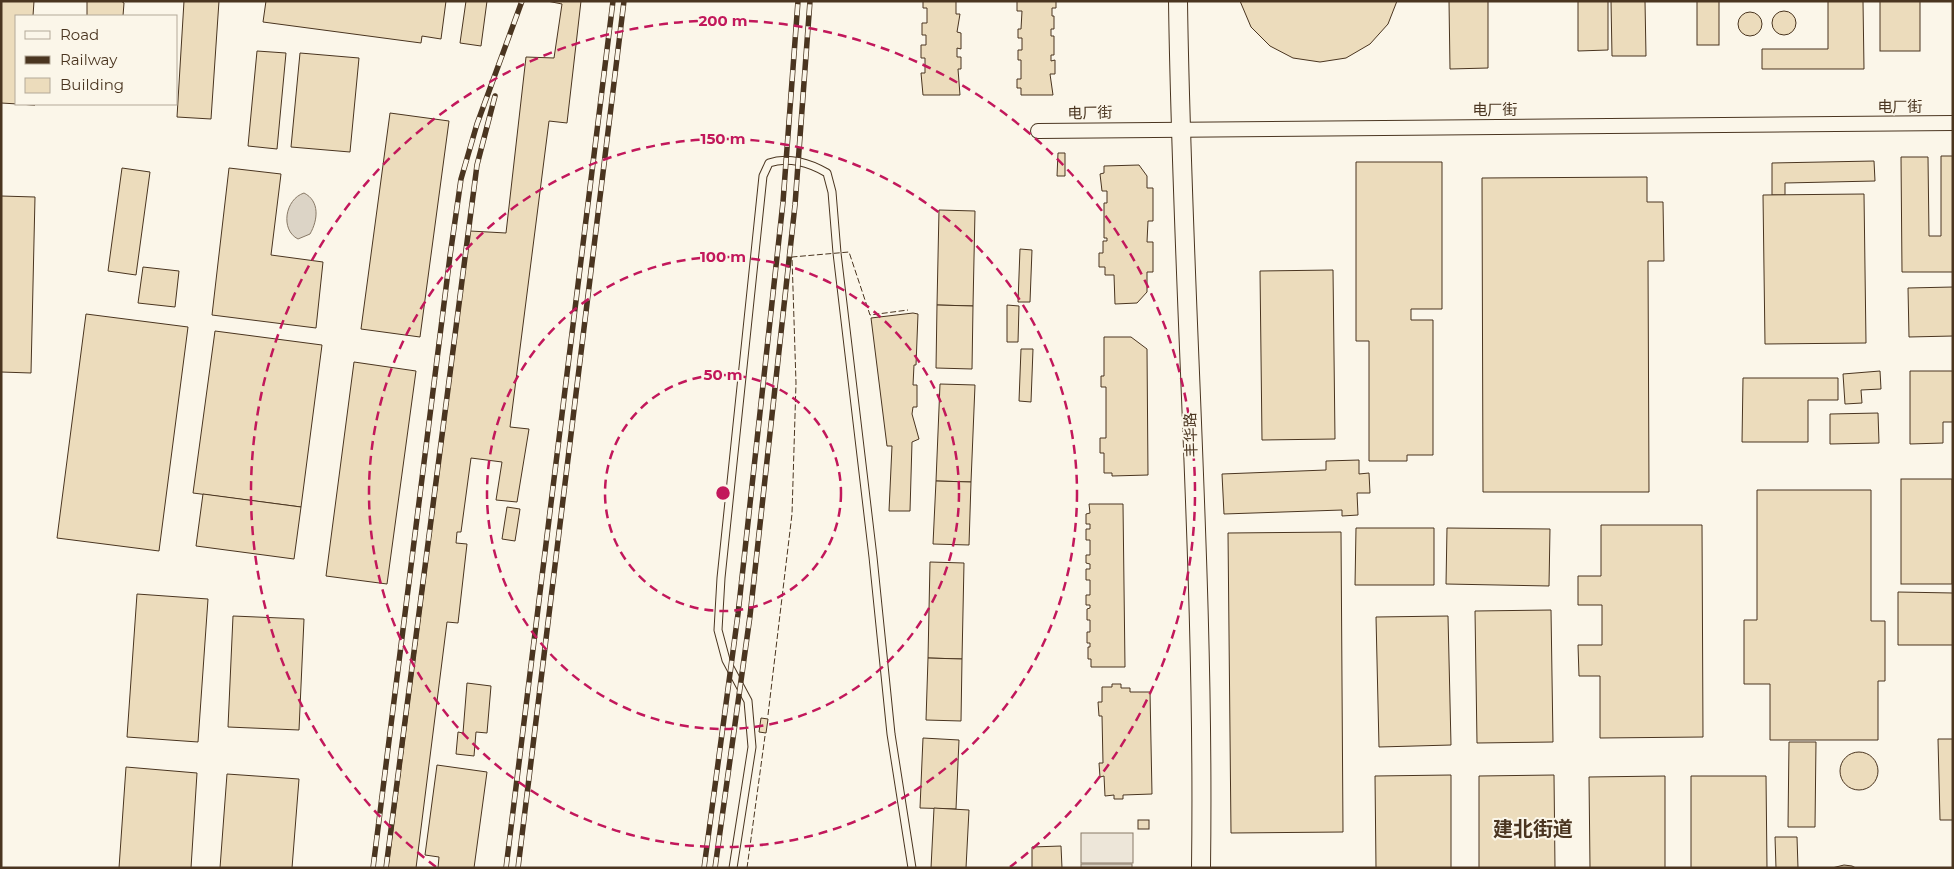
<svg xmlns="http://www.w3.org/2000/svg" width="1954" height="869" font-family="Montserrat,'Noto Sans SC',sans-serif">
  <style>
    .green { fill: #ede6d9; stroke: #887966 }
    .water { fill: #dcd4c6; stroke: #887966 }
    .building { fill: #ecdcbc; stroke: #4a3520 }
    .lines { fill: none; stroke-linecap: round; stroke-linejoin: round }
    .service-casing { stroke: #4a3520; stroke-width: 9 }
    .minor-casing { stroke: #4a3520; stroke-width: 16 }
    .tertiary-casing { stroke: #4a3520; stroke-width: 20 }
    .service { stroke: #fbf6e9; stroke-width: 7 }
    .minor { stroke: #fbf6e9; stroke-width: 14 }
    .tertiary { stroke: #fbf6e9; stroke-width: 18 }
    .rail-casing { stroke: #4a3520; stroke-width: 5.5 }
    .rail { stroke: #fbf6e9; stroke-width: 4; stroke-dasharray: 11; stroke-linecap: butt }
    .fence { stroke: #4a3520; stroke-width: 1; stroke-dasharray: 6 2.5; stroke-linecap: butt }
    .ring { fill: none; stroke: #c2185b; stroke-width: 2.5; stroke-dasharray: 9 6 }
    .labels { text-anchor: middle; stroke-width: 4; stroke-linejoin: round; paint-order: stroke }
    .street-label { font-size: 15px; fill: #4a3520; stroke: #fbf6e9 }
    .district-label { font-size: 20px; font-weight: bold; fill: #4a3520; stroke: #fbf6e9 }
    .centre { fill: #c2185b; stroke: #fbf6e9; stroke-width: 2.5 }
    .ring-label { font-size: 15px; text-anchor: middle; font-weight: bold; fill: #c2185b; stroke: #fbf6e9; stroke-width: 4; stroke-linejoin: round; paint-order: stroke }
  </style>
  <rect width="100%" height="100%" fill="#fbf6e9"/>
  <!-- green -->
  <rect class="green" x="1081" y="833" width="52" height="30"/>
  <!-- water -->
  <g class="water">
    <path d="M 304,193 C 320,201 318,220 310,234 L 298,239 C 280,230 285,199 304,193 Z"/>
    <rect x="1081" y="864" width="51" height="4"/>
  </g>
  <!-- building -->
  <g class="building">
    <path d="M 1,1 L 34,1 L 33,16 L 16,16 L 16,104 L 35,105 L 1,103 Z"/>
    <path d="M 87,1 L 121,1 L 124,3 L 123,16 L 87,16 Z"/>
    <path d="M 184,1 L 219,1 L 211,119 L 177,117 Z"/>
    <path d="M 266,1 L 446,1 L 441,39 L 422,36 L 421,43 L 263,22 Z"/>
    <path d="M 466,1 L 487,1 L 481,46 L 460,43 Z"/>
    <path d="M 547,1 L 581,1 L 567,123 L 549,121 L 510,427 L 529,429 L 517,502 L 496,500 L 502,462 L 471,458 L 461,532 L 457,532 L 456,543 L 467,544 L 458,623 L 447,622 L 416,868 L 388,868 L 470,231 L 506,233 L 526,57 L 554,58 L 562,4 Z"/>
    <path d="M 923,1 L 956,1 L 956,14 L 960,14 L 957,32 L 961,33 L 961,49 L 957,48 L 957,57 L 961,57 L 961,69 L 958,69 L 960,95 L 923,95 L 921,73 L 925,73 L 925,58 L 921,58 L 921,45 L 926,45 L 926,35 L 922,35 L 922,23 L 927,23 L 927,8 L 923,8 Z"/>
    <path d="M 1017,1 L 1056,1 L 1056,8 L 1052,8 L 1052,16 L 1054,16 L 1054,29 L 1051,29 L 1051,36 L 1054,36 L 1054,55 L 1051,55 L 1051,61 L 1055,60 L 1055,74 L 1050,74 L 1053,95 L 1021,95 L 1021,88 L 1017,88 L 1017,79 L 1021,79 L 1021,60 L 1018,60 L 1018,50 L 1022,50 L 1022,38 L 1018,38 L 1018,29 L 1021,29 L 1022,11 L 1017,11 Z"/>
    <path d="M 1240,1 L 1397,1 L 1388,24 L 1370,44 L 1346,58 L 1320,62 L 1293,58 L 1270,46 L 1251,27 Z"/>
    <path d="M 1449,1 L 1488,1 L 1488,68 L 1450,69 Z"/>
    <path d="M 1578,1 L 1608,1 L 1608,50 L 1578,51 Z"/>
    <path d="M 1611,1 L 1645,1 L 1646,56 L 1612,56 Z"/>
    <rect x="1697" y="1" width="22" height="44"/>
    <path d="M 1828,1 L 1863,1 L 1864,69 L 1762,69 L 1762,49 L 1828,49 Z"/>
    <rect x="1880" y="1" width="40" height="50"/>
    <circle cx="1784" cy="23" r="12"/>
    <circle cx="1750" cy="24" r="12"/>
    <path d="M 257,51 L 286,53 L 277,149 L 248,146 Z"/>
    <path d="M 300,53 L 359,58 L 350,152 L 291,147 Z"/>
    <path d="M 390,113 L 449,121 L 420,337 L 361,329 Z"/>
    <path d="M 1058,153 L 1065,153 L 1065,176 L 1057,176 Z"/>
    <path d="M 1941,156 L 1953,156 L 1953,272 L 1902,272 L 1901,157 L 1928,157 L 1929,236 L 1941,236 Z"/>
    <path d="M 1874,161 L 1875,181 L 1785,183 L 1785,195 L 1772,195 L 1772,163 Z"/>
    <path d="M 1356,162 L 1442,162 L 1442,309 L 1411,309 L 1411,320 L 1433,320 L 1433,455 L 1407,455 L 1407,461 L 1369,461 L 1369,341 L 1356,341 Z"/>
    <path d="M 1139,165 L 1147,176 L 1147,188 L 1153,188 L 1153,221 L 1148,221 L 1147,242 L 1153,242 L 1153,272 L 1147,272 L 1147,292 L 1137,303 L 1115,304 L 1114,275 L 1105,275 L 1105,267 L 1099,267 L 1099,253 L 1103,253 L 1103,241 L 1107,241 L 1107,238 L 1104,238 L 1104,203 L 1107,203 L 1107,191 L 1102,191 L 1100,174 L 1104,173 L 1104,166 Z"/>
    <path d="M 122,168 L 150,172 L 136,275 L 108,271 Z"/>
    <path d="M 229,168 L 281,174 L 271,255 L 323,262 L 316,328 L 212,315 Z"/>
    <path d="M 1647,177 L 1647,202 L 1663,202 L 1664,261 L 1648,261 L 1649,492 L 1483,492 L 1482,178 Z"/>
    <path d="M 1864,194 L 1866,343 L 1765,344 L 1763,195 Z"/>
    <path d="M 1,196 L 35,197 L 31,373 L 1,372 Z"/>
    <path d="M 939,210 L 975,211 L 973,306 L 937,305 Z"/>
    <path d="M 1020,249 L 1032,250 L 1030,302 L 1018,302 Z"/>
    <path d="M 143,267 L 179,271 L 175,307 L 138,303 Z"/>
    <path d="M 1333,270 L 1335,439 L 1262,440 L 1260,271 Z"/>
    <path d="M 1953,287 L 1953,336 L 1909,337 L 1908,288 Z"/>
    <path d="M 937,305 L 973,306 L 972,369 L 936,368 Z"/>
    <path d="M 1007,305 L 1019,306 L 1018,342 L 1007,342 Z"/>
    <path d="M 913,313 L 918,314 L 916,365 L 914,365 L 913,385 L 917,385 L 917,407 L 913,407 L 912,414 L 919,439 L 912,442 L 910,511 L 889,511 L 892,446 L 887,446 L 871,318 Z"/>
    <path d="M 86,314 L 188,327 L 159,551 L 57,538 Z"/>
    <path d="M 215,331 L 322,345 L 301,507 L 193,493 Z"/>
    <path d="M 1104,337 L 1131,337 L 1147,349 L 1148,475 L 1112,476 L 1112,473 L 1104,473 L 1104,453 L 1100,453 L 1100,438 L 1106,438 L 1106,387 L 1101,387 L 1101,376 L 1104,376 Z"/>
    <path d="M 1021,349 L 1033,349 L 1031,402 L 1019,401 Z"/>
    <path d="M 354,362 L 416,371 L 387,584 L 326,576 Z"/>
    <path d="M 1880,371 L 1881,389 L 1861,390 L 1862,403 L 1845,404 L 1843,374 Z"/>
    <path d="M 1910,371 L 1953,371 L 1953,422 L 1943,422 L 1943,443 L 1910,444 Z"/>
    <path d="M 1743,378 L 1838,378 L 1838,400 L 1808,400 L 1808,442 L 1742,442 Z"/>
    <path d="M 940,384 L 975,385 L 971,482 L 936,481 Z"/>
    <path d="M 1878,413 L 1879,443 L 1830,444 L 1830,414 Z"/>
    <path d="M 1359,460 L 1359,474 L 1369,473 L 1370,493 L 1357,493 L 1358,515 L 1342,516 L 1342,510 L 1224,514 L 1222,474 L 1326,470 L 1326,461 Z"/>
    <rect x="1901" y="479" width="51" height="105"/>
    <path d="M 936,481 L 971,482 L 969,545 L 933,544 Z"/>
    <path d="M 1757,490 L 1871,490 L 1871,621 L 1885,621 L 1885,681 L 1878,681 L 1878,740 L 1770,740 L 1770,684 L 1744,684 L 1744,620 L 1757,620 Z"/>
    <path d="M 203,494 L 301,507 L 294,559 L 196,546 Z"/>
    <path d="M 1089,504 L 1123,504 L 1125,667 L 1091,667 L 1091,659 L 1088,659 L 1088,647 L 1090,647 L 1090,643 L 1087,643 L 1087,632 L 1090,632 L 1090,620 L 1087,620 L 1087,609 L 1090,608 L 1090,605 L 1086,605 L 1086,595 L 1090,595 L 1090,580 L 1086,580 L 1086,569 L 1090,569 L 1090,564 L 1086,563 L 1086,555 L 1090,555 L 1090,540 L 1086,540 L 1086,529 L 1090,529 L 1090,524 L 1086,524 L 1086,514 L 1090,513 Z"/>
    <path d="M 507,507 L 520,509 L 515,541 L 502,539 Z"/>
    <path d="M 1601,525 L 1702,525 L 1703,737 L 1600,738 L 1600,676 L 1579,676 L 1578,645 L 1602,645 L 1602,605 L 1578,605 L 1578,576 L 1601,576 Z"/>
    <path d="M 1356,528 L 1434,528 L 1434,585 L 1355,585 Z"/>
    <path d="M 1447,528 L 1550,529 L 1549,586 L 1446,584 Z"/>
    <path d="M 1341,532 L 1343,832 L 1231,833 L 1228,533 Z"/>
    <path d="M 930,562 L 964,563 L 962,659 L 928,658 Z"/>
    <path d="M 1898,592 L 1953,593 L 1953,645 L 1898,645 Z"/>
    <path d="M 137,594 L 208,599 L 198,742 L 127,737 Z"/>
    <path d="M 1551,610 L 1553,742 L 1477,743 L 1475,611 Z"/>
    <path d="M 233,616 L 304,619 L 299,730 L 228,727 Z"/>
    <path d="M 1448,616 L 1451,745 L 1379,747 L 1376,617 Z"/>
    <path d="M 928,658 L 962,659 L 961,721 L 926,720 Z"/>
    <path d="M 467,683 L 491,686 L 487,733 L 476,732 L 474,756 L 456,754 L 458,732 L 463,733 Z"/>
    <path d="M 1112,684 L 1121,684 L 1121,688 L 1130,688 L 1130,692 L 1150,692 L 1152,794 L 1123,795 L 1123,799 L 1114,799 L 1114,795 L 1105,796 L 1104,776 L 1100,777 L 1099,763 L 1103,763 L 1102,716 L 1099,716 L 1098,702 L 1102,702 L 1102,687 L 1112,687 Z"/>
    <path d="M 761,718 L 768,719 L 766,733 L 759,732 Z"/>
    <path d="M 923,738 L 959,740 L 956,809 L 920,808 Z"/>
    <path d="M 1938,739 L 1953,739 L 1953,820 L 1940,820 Z"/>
    <path d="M 1789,742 L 1816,742 L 1815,827 L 1788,827 Z"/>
    <circle cx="1859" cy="771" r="19"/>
    <path d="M 437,765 L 487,772 L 474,868 L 438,868 L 439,857 L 425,855 Z"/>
    <path d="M 126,767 L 197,773 L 191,868 L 119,868 Z"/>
    <path d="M 227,774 L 299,779 L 292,868 L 220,868 Z"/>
    <path d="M 1451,775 L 1451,868 L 1376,868 L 1375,776 Z"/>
    <path d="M 1554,775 L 1555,868 L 1479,868 L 1479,776 Z"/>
    <path d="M 1665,776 L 1665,868 L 1590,868 L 1589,777 Z"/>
    <path d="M 1691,776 L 1766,776 L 1767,868 L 1691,868 Z"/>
    <path d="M 934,808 L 969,810 L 966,868 L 931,868 Z"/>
    <rect x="1138" y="820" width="11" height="9"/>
    <path d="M 1775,837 L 1797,837 L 1798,868 L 1776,868 Z"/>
    <path d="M 1061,846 L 1062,868 L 1032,868 L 1032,847 Z"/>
    <path d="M 1844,865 L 1852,866 L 1856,868 L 1832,868 Z"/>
  </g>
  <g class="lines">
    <!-- service casing -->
    <g class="service-casing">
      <path id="service" d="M 733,868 L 752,747 L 748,701 L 726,660 L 718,630 L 721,578 L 763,176 L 769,163 C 788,156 810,163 827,173 L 832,192 L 837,253 L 873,557 L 891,734 L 912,868"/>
    </g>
    <!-- minor casing -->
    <g class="minor-casing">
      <path id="minor" d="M 1038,131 L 1953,123"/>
    </g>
    <!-- tertiary casing -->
    <g class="tertiary-casing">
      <path id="tertiary" d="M 1178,1 C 1182,290 1205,579 1201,868"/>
    </g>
    <!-- service -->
    <use href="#service" class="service"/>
    <!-- minor -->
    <use href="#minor" class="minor"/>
    <!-- tertiary -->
    <use href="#tertiary" class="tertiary"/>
    <!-- rail casing -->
    <g class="rail-casing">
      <g id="rail">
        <path d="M 373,868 L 450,256 L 461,179 L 477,124 L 522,1"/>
        <path d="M 386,868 L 477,165 L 495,96"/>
        <path d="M 506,868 L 613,1"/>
        <path d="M 518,868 L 624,1"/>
        <path d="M 704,868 L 738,614 L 783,202 L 798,1"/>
        <path d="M 715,868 L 750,616 L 795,205 L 810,1"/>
      </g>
    </g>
    <!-- rail -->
    <use href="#rail" class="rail"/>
    <!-- fence -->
    <g class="fence">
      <path d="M 768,715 L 792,514 L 796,383 L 792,257 L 849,252 L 870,315 L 908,310"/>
      <path d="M 747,868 L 765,736"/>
    </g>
  </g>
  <!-- distance rings -->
  <g class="ring">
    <circle cx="723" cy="493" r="118"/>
    <circle cx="723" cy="493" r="236"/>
    <circle cx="723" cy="493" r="354"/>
    <path d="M436 867A472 472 0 1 1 1010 867"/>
  </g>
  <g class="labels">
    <!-- street labels -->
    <g class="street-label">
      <text x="1900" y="112">电厂街</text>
      <text x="1495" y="115">电厂街</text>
      <text transform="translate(1090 113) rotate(-1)" y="5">电厂街</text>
      <text transform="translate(1191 435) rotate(-92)" y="5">丰华路</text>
    </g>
    <!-- district labels -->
    <g class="district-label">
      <text x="1533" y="836">建北街道</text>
    </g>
  </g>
  <circle cx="723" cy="493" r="8" class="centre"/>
  <g class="ring-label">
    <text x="723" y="26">200 m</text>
    <text x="723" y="144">150 m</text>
    <text x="723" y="262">100 m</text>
    <text x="723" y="380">50 m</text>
  </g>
  <!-- border -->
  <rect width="1954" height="869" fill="none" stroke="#4a3520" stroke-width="5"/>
  <!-- legend -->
  <rect x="15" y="15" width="162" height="90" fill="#fbf6e9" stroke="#b4a999"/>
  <rect x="25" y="31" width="25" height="8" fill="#fbf6e9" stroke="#b4a999"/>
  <text x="60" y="40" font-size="15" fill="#4a3520">Road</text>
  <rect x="25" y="56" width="25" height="8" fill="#4a3520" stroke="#b4a999"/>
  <text x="60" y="65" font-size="15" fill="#4a3520">Railway</text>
  <rect x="25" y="78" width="25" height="15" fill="#ecdcbc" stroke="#b4a999"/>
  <text x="60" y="90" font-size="15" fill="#4a3520">Building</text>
</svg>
